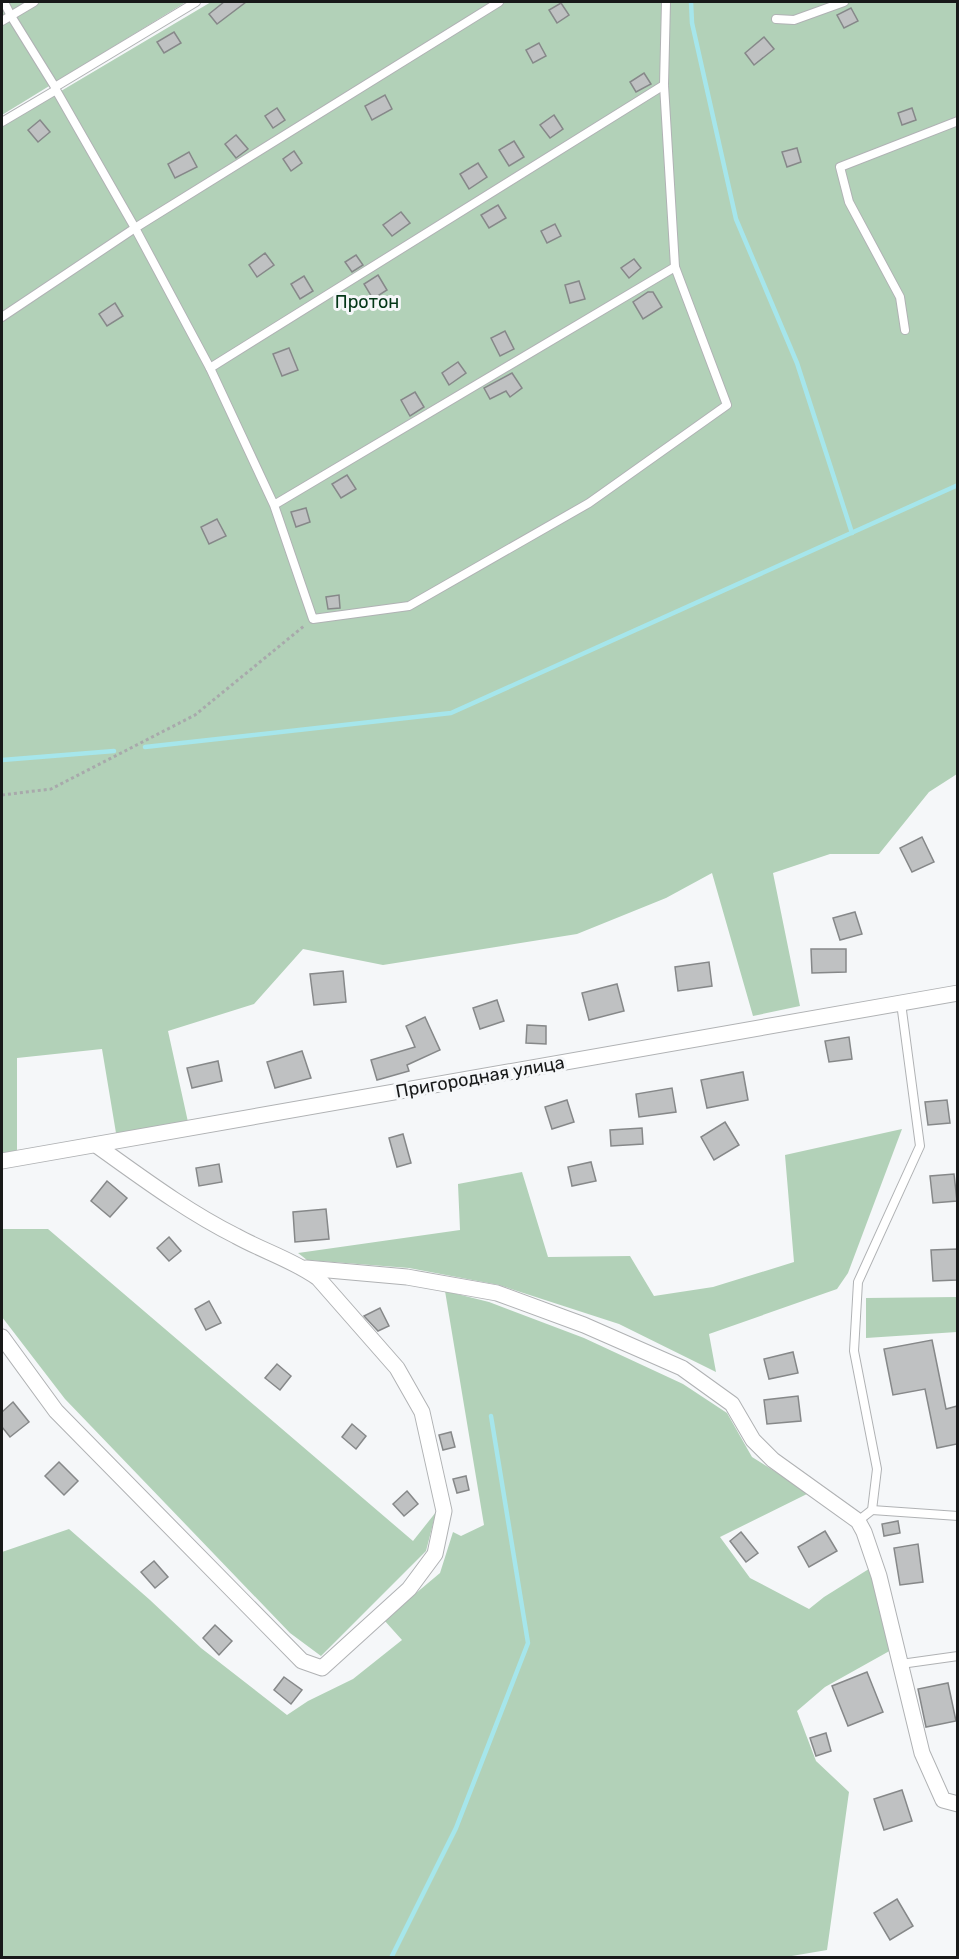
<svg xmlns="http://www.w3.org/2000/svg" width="959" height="1959" font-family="Rubik,sans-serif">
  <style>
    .green { fill: #b2d1b8 }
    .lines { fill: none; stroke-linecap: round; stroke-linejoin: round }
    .stream { stroke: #a6e6eb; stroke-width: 4.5 }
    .building { fill: #bfc1c2; stroke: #868889; stroke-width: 1.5 }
    .lane-casing { stroke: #b0b2b4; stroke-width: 10 }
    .street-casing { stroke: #b0b2b4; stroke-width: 17 }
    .path { stroke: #a8a9ab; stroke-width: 3; stroke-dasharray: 3 3; stroke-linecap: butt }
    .lane { stroke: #fff; stroke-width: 8 }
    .street { stroke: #fff; stroke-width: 15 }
    .labels { text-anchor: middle; stroke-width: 6; stroke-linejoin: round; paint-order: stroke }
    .park-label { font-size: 18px; fill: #033617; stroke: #f5f7f9 }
    .street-label { font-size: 18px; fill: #181919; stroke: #f5f7f9 }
  </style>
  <rect width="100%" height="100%" fill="#f5f7f9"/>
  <!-- green -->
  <g class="green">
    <path d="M 2,2 L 186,2 L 2,115 Z"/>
    <path d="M 211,2 L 957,2 L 957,774 L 929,792 L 879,854 L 830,854 L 773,873 L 800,1006 L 753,1016 L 712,873 L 666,898 L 577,934 L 383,965 L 303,949 L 254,1004 L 168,1031 L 188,1122 L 116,1133 L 102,1049 L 17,1058 L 17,1151 L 2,1153 L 2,126 Z"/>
    <path d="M 902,1129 L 848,1273 L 837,1289 L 709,1334 L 716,1372 L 619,1324 L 499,1285 L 409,1268 L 307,1260 L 298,1253 L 460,1230 L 458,1184 L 522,1172 L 548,1257 L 630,1256 L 654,1296 L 713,1287 L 794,1262 L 785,1155 Z"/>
    <path d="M 2,1229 L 48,1229 L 413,1541 L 436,1512 L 426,1551 L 321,1656 L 290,1633 L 65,1399 L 2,1317 Z"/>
    <path d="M 445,1291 L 489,1302 L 584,1338 L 683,1384 L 727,1413 L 752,1457 L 809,1493 L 720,1537 L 750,1578 L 809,1609 L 824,1597 L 872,1567 L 893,1649 L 825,1687 L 797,1711 L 816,1761 L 849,1792 L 827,1950 L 780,1958 L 2,1957 L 2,1552 L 69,1529 L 150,1600 L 201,1648 L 287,1715 L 308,1701 L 353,1679 L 402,1640 L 384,1620 L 440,1573 L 453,1532 L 461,1536 L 484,1525 Z"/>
    <path d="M 957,1297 L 957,1332 L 866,1338 L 866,1298 Z"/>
  </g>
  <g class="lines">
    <!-- stream -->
    <g class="stream">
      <path d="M 691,2 L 692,23 L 736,219 L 797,363 L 852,533"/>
      <path d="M 145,747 L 451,713 L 958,485"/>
      <path d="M 2,760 L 114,751"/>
      <path d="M 391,1958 L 456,1828 L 528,1643 L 491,1416"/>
    </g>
  </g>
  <!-- building -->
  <g class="building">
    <path d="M 224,2 L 246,2 L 217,24 L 209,14 Z"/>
    <path d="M 561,3 L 569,15 L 557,23 L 549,10 Z"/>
    <path d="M 851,8 L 858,21 L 844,28 L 837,15 Z"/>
    <path d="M 174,32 L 181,43 L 164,53 L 157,42 Z"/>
    <path d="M 764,37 L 774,49 L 754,65 L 745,53 Z"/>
    <path d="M 539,43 L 546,56 L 533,63 L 526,50 Z"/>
    <path d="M 644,73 L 651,84 L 636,92 L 630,82 Z"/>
    <path d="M 385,95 L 392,109 L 372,120 L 365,106 Z"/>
    <path d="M 277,108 L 285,120 L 273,128 L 265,116 Z"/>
    <path d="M 912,108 L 916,120 L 902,125 L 898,113 Z"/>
    <path d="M 554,115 L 563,129 L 550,138 L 540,125 Z"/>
    <path d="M 40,120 L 50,132 L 38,142 L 28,130 Z"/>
    <path d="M 236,135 L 248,149 L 236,158 L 225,144 Z"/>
    <path d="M 514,141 L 524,157 L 509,166 L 499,150 Z"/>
    <path d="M 797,148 L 801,162 L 787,167 L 782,152 Z"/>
    <path d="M 294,151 L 302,163 L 291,171 L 283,159 Z"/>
    <path d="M 189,152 L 197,167 L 175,178 L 168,164 Z"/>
    <path d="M 478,163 L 487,177 L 469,189 L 460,174 Z"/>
    <path d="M 498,205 L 506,218 L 489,228 L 481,215 Z"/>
    <path d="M 401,212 L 410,223 L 392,236 L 383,225 Z"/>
    <path d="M 555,224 L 561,236 L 547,243 L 541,231 Z"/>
    <path d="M 265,253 L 274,265 L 257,277 L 249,265 Z"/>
    <path d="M 356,255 L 363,265 L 352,272 L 345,262 Z"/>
    <path d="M 634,259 L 641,268 L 629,278 L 621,268 Z"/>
    <path d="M 378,275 L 387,290 L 373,299 L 364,284 Z"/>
    <path d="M 304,276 L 313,291 L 300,299 L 291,284 Z"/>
    <path d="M 579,281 L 585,299 L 570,303 L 565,285 Z"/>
    <path d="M 648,292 L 653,292 L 662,307 L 643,319 L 633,302 Z"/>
    <path d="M 115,303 L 123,316 L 107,326 L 99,314 Z"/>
    <path d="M 505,331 L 514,349 L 500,356 L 491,338 Z"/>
    <path d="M 289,348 L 298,370 L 282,376 L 273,354 Z"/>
    <path d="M 458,362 L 466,373 L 449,385 L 442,373 Z"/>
    <path d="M 512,373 L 522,388 L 510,397 L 506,391 L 490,399 L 484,388 Z"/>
    <path d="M 415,392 L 424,407 L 410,416 L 401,400 Z"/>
    <path d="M 347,475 L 356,489 L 341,498 L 332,484 Z"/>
    <path d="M 306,508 L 310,522 L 296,527 L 291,512 Z"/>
    <path d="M 217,519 L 226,536 L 209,544 L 201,527 Z"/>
    <path d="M 339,595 L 340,608 L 328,609 L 326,597 Z"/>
    <path d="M 922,837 L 934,862 L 912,872 L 900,848 Z"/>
    <path d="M 855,912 L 862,934 L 840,940 L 833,918 Z"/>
    <path d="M 811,949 L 846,949 L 846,972 L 812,973 Z"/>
    <path d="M 709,962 L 712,986 L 678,991 L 675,967 Z"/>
    <path d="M 343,971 L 346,1002 L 314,1005 L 310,974 Z"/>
    <path d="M 617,984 L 624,1011 L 589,1020 L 582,993 Z"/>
    <path d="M 497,1000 L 504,1021 L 480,1029 L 473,1008 Z"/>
    <path d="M 425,1017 L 440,1050 L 407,1065 L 409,1071 L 377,1080 L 371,1060 L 415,1047 L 406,1026 Z"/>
    <path d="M 527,1025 L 546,1026 L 546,1044 L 526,1043 Z"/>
    <path d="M 849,1037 L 852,1059 L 829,1062 L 825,1041 Z"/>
    <path d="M 302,1051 L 311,1078 L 275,1088 L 267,1062 Z"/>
    <path d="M 218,1061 L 222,1081 L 192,1088 L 187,1068 Z"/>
    <path d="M 743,1072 L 748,1100 L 707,1108 L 701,1080 Z"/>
    <path d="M 672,1088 L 676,1112 L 639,1117 L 636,1094 Z"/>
    <path d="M 567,1100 L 574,1122 L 552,1129 L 545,1107 Z"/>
    <path d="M 947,1100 L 950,1123 L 928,1125 L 925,1102 Z"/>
    <path d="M 725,1122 L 739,1145 L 714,1160 L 701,1137 Z"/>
    <path d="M 642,1128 L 643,1144 L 611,1146 L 610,1130 Z"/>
    <path d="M 403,1134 L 411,1163 L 397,1167 L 389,1138 Z"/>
    <path d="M 591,1162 L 596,1181 L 572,1186 L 568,1167 Z"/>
    <path d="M 219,1164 L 222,1182 L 199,1186 L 196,1168 Z"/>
    <path d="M 954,1174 L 957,1201 L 933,1203 L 930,1176 Z"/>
    <path d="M 107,1181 L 127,1198 L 110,1217 L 91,1201 Z"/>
    <path d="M 326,1209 L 329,1239 L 295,1242 L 293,1212 Z"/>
    <path d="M 169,1237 L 181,1251 L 169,1261 L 157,1248 Z"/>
    <path d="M 957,1249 L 957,1280 L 933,1281 L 931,1250 Z"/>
    <path d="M 209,1301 L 221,1323 L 206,1330 L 195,1309 Z"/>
    <path d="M 380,1308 L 389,1326 L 378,1331 L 364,1316 Z"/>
    <path d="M 932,1340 L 946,1409 L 957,1406 L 957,1444 L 937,1448 L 925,1389 L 893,1395 L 884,1349 Z"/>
    <path d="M 793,1352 L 798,1373 L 769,1379 L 764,1359 Z"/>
    <path d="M 277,1364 L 291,1376 L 280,1390 L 265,1378 Z"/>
    <path d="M 798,1396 L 801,1421 L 767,1424 L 764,1400 Z"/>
    <path d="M 13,1402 L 29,1422 L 10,1437 L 2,1427 L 2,1412 Z"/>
    <path d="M 352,1424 L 366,1436 L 356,1449 L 342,1437 Z"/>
    <path d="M 451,1432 L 455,1447 L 443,1450 L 439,1435 Z"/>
    <path d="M 59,1462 L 78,1481 L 64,1495 L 45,1476 Z"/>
    <path d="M 466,1476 L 469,1490 L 457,1493 L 453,1479 Z"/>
    <path d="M 407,1491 L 418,1504 L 404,1516 L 393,1504 Z"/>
    <path d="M 898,1521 L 900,1533 L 884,1536 L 882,1524 Z"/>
    <path d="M 825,1531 L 837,1551 L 809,1567 L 798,1547 Z"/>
    <path d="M 741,1532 L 758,1553 L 746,1562 L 730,1541 Z"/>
    <path d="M 918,1544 L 923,1582 L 900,1585 L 894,1548 Z"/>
    <path d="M 154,1561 L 168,1577 L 155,1588 L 141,1572 Z"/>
    <path d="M 215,1625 L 232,1641 L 219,1655 L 203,1638 Z"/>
    <path d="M 867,1672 L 883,1712 L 848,1726 L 832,1686 Z"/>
    <path d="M 284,1677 L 302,1690 L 291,1704 L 274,1690 Z"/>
    <path d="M 948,1683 L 956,1721 L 926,1727 L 918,1689 Z"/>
    <path d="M 826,1733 L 831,1751 L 816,1756 L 810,1738 Z"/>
    <path d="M 902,1790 L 912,1821 L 884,1830 L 874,1799 Z"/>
    <path d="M 897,1899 L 913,1926 L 890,1940 L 874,1913 Z"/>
  </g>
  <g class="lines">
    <!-- lane casing -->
    <g class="lane-casing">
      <g id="lane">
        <path d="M 4,2 L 11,16 L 55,87"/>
        <path d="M 666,2 L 664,85 L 675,267"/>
        <path d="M 776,19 L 794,20 L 844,2"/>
        <path d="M 2,21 L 34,2"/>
        <path d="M 56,90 L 55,87 L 196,2"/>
        <path d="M 2,122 L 56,90 L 135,228 L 210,368 L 274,505 L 313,619 L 409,606 L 589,503 L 727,405 L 675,267 L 274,505"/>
        <path d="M 2,317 L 135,228 L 499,2"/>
        <path d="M 905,330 L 900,297 L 849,202 L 840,167 L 958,121"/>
        <path d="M 210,368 L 664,85"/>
        <path d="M 872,1510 L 958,1516"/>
        <path d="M 858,1521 L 872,1510 L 877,1469 L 854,1351 L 858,1282 L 920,1146 L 901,1003"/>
        <path d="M 901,1664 L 958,1656"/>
      </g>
    </g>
    <!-- street casing -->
    <g class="street-casing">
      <g id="street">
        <path d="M 2,1161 L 958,993"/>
        <path d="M 306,1268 L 407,1277 L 497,1293 L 584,1325 L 682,1368 L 732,1404 L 753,1440 L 773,1460 L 858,1521 L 864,1532 L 879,1576 L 922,1753 L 943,1800 L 958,1804"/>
        <path d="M 2,1337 L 56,1411 L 302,1661 L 322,1668 L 409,1589 L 435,1554 L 444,1511 L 422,1412 L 397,1368 L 318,1278 C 293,1260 263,1251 236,1236 C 186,1211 141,1177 96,1145"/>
      </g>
    </g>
    <!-- path -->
    <path class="path" d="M 2,795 L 51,789 L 195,715 L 304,626"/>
    <!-- lane -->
    <use href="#lane" class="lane"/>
    <!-- street -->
    <use href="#street" class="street"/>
  </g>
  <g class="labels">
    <!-- park labels -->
    <g class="park-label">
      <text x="367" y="308">Протон</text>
    </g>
    <!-- street labels -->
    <g class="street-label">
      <text transform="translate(480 1077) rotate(-10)" y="6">Пригородная улица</text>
    </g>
  </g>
  <!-- border -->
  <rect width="959" height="1959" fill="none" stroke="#181919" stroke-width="6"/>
</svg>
